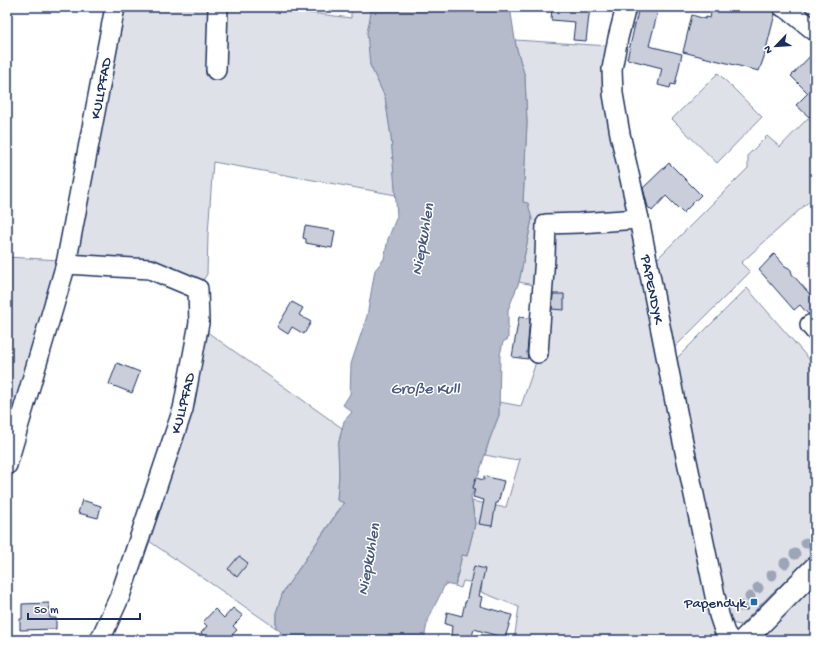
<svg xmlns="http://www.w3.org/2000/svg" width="822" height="647" font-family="'Gochi Hand',sans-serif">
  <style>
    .green { fill: #dee1e7; stroke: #7c88a2 }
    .water { fill: #b5bbca; stroke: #77839f }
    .building { fill: #caceda; stroke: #1b2f5e }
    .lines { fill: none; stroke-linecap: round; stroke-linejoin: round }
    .minor-casing { stroke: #1b2f5e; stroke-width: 22 }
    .major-casing { stroke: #1b2f5e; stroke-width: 25 }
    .path { stroke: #1b2f5e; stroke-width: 2.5; stroke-dasharray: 3 3; stroke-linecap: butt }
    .minor { stroke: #fff; stroke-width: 19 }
    .major { stroke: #fff; stroke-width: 22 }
    .tree { fill: #9da5b9 }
    .poi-dot { fill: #1f6fb2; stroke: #fff; stroke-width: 1.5 }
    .labels { text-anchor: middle; stroke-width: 3; stroke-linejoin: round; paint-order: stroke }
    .street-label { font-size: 15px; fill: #1b2f5e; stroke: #fff }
    .poi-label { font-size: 15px; fill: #1b2f5e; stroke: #fff; text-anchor: end }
    .water-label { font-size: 16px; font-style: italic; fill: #49597e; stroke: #fff }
  </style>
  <rect width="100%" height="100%" fill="#fff"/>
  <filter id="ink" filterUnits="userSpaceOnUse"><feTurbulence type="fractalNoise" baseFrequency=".025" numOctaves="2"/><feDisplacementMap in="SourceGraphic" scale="8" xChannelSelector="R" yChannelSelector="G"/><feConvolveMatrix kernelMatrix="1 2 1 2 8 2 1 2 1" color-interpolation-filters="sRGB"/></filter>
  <g filter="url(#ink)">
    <!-- green -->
    <g class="green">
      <path d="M 120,7 L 211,7 L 206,75 L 218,76 L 224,7 L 262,7 L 351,18 L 351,7 L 372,7 L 370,65 L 385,97 L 391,136 L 396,195 L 213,162 L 208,234 L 207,274 L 202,282 L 82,259 L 76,253 Z"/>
      <path d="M 515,40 L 609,46 L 603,77 L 715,629 L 716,640 L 514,640 L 519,607 L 481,592 L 482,584 L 463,581 L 461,588 L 455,586 L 462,555 L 467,556 L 475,524 L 472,501 L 501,507 L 506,507 L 520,459 L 511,460 L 485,455 L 489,441 L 499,415 L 499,402 L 521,406 L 535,365 L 539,286 L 519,282 L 532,219 L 523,203 L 527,123 L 525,77 L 516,46 Z"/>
      <path d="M 718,73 L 762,117 L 717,163 L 672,119 Z"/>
      <path d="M 808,118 L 815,124 L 815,196 L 741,263 L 750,272 L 673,349 L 655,261 L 748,168 L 748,155 L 767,136 L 780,147 Z"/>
      <path d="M 7,257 L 61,260 L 7,450 Z"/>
      <path d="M 747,288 L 815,366 L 815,556 L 771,594 L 741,625 L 730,623 L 675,360 Z"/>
      <path d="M 203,329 L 342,428 L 338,446 L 339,475 L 337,500 L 344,502 L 283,592 L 276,613 L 276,628 L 143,537 Z"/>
      <path d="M 815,581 L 815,640 L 759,640 Z"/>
    </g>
    <!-- water -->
    <path class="water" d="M 372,7 L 510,7 L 516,46 L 525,77 L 527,123 L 523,202 L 528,203 L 532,219 L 519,282 L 508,310 L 508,339 L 503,342 L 500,355 L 499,415 L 489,441 L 478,477 L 476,477 L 473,488 L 475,489 L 471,496 L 475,524 L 467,556 L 462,555 L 455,586 L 445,584 C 438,602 424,620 425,640 L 276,640 L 281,632 L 276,628 L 276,613 L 283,592 L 344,503 L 337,500 L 339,475 L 338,446 L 344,421 L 352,412 L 343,405 L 350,394 L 351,364 L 367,316 L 375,270 L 384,259 L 388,239 L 397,216 L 391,136 L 385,97 L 370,65 L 367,33 Z"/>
    <!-- building -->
    <g class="building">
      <path d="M 552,7 L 590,7 L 586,41 L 573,40 L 575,22 L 551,20 Z"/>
      <path d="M 639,7 L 659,7 L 649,46 L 682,54 L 675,85 L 671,84 L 670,88 L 658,85 L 662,68 L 627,59 Z"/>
      <path d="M 712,7 L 764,7 L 772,9 L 775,14 L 764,57 L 759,71 L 683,52 L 692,15 L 705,19 L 706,17 L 710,18 Z"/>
      <path d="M 815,51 L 815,111 L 809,117 L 796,105 L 808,93 L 791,76 Z"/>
      <path d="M 669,163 L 701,195 L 683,213 L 666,196 L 652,211 L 648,207 L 643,188 Z"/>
      <path d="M 305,226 L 335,231 L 332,248 L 306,243 L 306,239 L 303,238 Z"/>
      <path d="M 774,254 L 785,266 L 789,268 L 791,270 L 792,274 L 815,300 L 815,315 L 808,314 L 800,305 L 794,310 L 759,270 Z"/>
      <path d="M 553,294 L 564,294 L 564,310 L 552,309 Z"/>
      <path d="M 292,302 L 303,308 L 299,315 L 311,322 L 304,334 L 292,327 L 288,334 L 277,327 Z"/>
      <path d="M 519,317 L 530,318 L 527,352 L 528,359 L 512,357 Z"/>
      <path d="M 117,363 L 140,372 L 132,393 L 109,384 Z"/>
      <path d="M 484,476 L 504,481 L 498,503 L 496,503 L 492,526 L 479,524 L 484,500 L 473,497 L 475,489 L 473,488 L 476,478 L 484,480 Z"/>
      <path d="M 82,500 L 101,506 L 98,518 L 78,513 Z"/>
      <path d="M 239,556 L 248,563 L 237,577 L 228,569 Z"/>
      <path d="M 474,566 L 485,569 L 479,596 L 482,597 L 480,606 L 512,615 L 505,638 L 474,629 L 471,640 L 454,640 L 455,636 L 451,635 L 452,626 L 445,624 L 447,612 L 462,616 L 465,602 L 466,602 Z"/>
      <path d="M 49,603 L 50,618 L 56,618 L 56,629 L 20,630 L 20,619 L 22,619 L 22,604 Z"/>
      <path d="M 233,608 L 243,616 L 233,626 L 237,630 L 227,640 L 208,640 L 201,633 L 207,626 L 203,622 L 215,609 L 224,618 Z"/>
    </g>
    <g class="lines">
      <!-- minor casing -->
      <g class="minor-casing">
        <g id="minor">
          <path d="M 626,7 L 618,38 L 612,69 L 613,94 L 620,134 L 639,219 L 682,437 L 719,615 L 725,633 L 730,640"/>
          <path d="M 783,7 L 789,10 L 815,31"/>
          <path d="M 216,70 L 218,7"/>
          <path d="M 66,264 L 150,269 L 198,289 L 199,323 L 183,409 L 120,596 L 100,640"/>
          <path d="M 810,325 L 815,331"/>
          <path d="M 538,353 L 545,256 L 546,224 L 579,223 L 639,219"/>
          <path d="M 7,465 L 66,264 L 115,7"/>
        </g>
      </g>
      <!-- major casing -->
      <g class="major-casing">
        <path id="major" d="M 744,640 L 815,568"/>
      </g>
      <!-- path -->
      <g class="path">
        <path d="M 810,551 L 815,545"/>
        <path d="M 745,611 L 757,598"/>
      </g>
      <!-- minor -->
      <use href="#minor" class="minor"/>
      <!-- major -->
      <use href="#major" class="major"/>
    </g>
    <!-- trees -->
    <g class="tree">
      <circle cx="806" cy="543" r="5.5"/>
      <circle cx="795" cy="554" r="5.5"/>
      <circle cx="785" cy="563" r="5.5"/>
      <circle cx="772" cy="575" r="5.5"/>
      <circle cx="758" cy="588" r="5.5"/>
      <circle cx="750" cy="597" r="5.5"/>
      <circle cx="741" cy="606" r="5.5"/>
    </g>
  </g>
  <!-- markers -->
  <rect class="poi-dot" x="750" y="598" width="8" height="8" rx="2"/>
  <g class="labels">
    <!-- street labels -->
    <g class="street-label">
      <text transform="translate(100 88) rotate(-79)" y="5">KULLPFAD</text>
      <text transform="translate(653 289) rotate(79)" y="5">PAPENDYK</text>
      <text transform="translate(182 403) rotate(-76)" y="5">KULLPFAD</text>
    </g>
    <!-- poi labels -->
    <g class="poi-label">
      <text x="746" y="607">Papendyk</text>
    </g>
    <!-- water labels -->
    <g class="water-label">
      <text transform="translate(421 239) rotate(-80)" y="6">Niepkuhlen</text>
      <text x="425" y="393">Große Kull</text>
      <text transform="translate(367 559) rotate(-80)" y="6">Niepkuhlen</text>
    </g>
  </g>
  <!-- margin -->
  <rect width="822" height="647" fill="none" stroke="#fff" stroke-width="24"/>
  <rect x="12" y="12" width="798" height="623" fill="none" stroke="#1b2f5e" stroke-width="1.5" filter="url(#ink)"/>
  <!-- north arrow -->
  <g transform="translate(776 46) rotate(245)" stroke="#ffffff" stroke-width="3" paint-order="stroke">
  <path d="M0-3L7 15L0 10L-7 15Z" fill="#1b2f5e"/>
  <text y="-6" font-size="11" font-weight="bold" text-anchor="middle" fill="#1b2f5e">N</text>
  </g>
  <!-- scale -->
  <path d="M28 613v6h112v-6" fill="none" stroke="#1b2f5e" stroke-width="2"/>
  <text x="34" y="613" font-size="12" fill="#1b2f5e" stroke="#ffffff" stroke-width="3" paint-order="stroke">50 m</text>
</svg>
